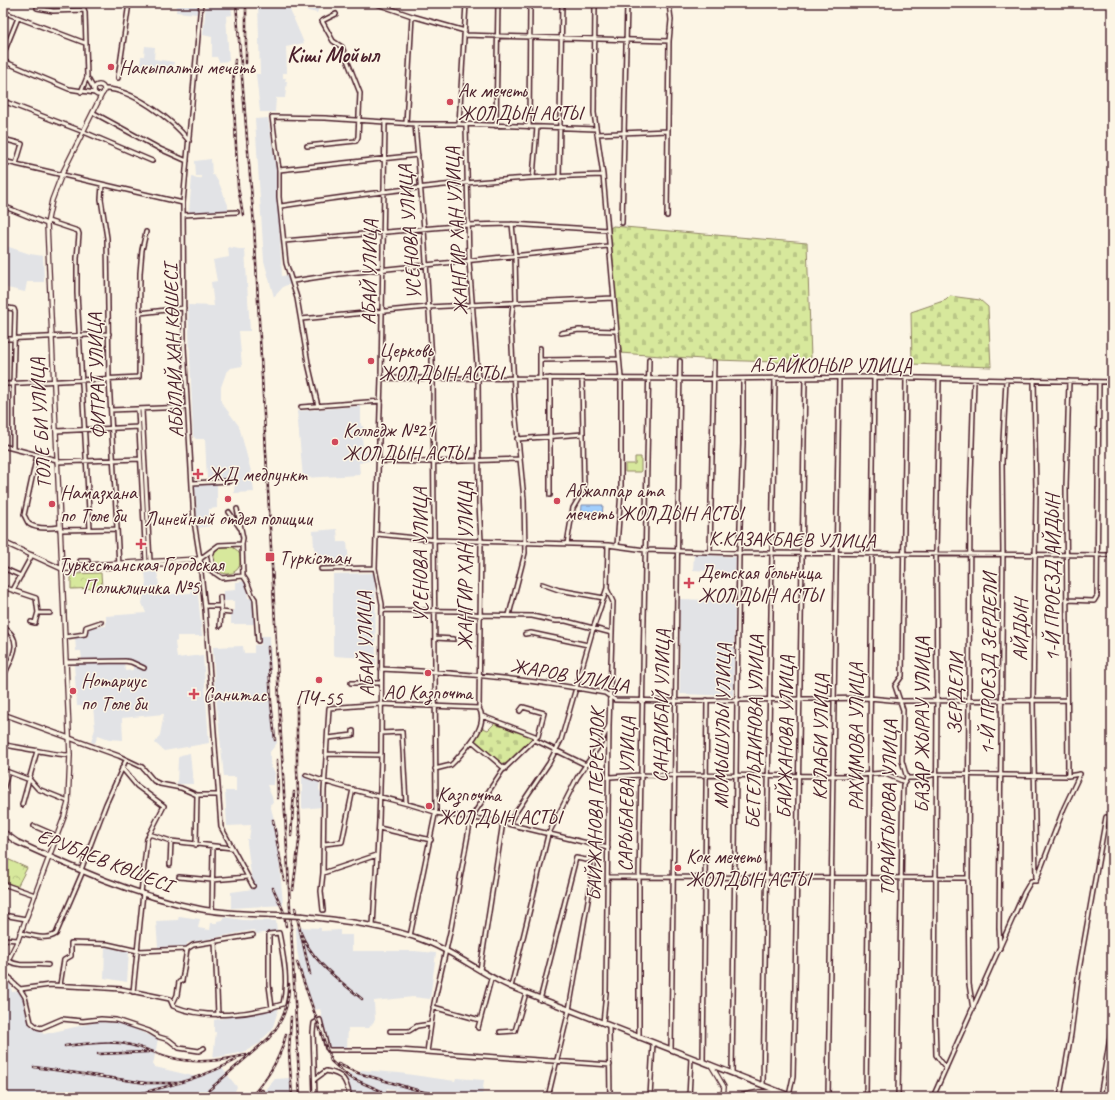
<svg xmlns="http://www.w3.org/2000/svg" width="1115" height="1100" viewBox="0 0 1115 1100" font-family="Caveat,sans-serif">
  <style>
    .built { fill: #e2e3e6 }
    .grass { fill: #d7e89c; stroke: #908464 }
    .cemetery { fill: url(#cemetery-stones); stroke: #908464 }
    .park { fill: url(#park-crowns); stroke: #908464 }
    .water { fill: #a1cefc; stroke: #7e88a8 }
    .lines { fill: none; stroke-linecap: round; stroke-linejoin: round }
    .minor-casing { stroke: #4a1f2b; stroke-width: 6 }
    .tertiary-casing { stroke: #4a1f2b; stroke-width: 6 }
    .secondary-casing { stroke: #4a1f2b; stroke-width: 7 }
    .minor { stroke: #fcf5e5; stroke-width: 3 }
    .tertiary { stroke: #fcf5e5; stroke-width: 3.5 }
    .secondary { stroke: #fcf5e5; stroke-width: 4 }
    .rail-casing { stroke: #4a1f2b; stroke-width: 2.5 }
    .rail { stroke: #fcf5e5; stroke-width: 1; stroke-dasharray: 3; stroke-linecap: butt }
    .secondary-bridge-casing { stroke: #4a1f2b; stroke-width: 7; stroke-linecap: butt }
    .secondary-bridge { stroke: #fcf5e5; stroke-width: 4 }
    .poi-dot { fill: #d1495b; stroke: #fcf5e5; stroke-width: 1.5 }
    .labels { text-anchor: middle; stroke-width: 3; stroke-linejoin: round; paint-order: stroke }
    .poi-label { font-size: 20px; fill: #4a1f2b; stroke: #fcf5e5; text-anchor: start }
    .street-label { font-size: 20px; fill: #4a1f2b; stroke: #fcf5e5 }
    .quarter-label { font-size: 22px; font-weight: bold; fill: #4a1f2b; stroke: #fcf5e5 }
  </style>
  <defs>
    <pattern id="cemetery-stones" width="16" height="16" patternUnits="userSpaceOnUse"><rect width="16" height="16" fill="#d7e89c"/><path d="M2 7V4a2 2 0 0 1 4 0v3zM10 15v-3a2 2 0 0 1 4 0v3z" fill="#bac787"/></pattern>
    <pattern id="park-crowns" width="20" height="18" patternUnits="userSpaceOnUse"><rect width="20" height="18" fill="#d7e89c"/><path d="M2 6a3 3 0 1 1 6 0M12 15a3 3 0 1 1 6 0" fill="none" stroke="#bac787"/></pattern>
  </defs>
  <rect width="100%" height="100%" fill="#fcf5e5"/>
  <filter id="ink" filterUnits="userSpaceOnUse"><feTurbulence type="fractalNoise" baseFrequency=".025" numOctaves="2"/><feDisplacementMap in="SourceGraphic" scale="8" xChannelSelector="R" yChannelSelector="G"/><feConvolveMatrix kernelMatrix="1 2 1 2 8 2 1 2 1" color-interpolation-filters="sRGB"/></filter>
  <g filter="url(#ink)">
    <path class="built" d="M177,3h21l-1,11 -21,-2z
      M206,3h25l1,12 -6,1 3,45 -10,1 -2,-5h-5v-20l-9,-2z
      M258,3h29l17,40 -18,4 1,26h-4v5h3l-1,3h2l-2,17h-9l-1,14h-15l-4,-38h4z
      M299,3h22l-4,10 -20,-5z
      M145,46l10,1 -1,12 20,3 -1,4 -24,2 -9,-3 1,-9h3z
      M268,118l8,49 6,109 6,-1 3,9 -7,2 -10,11 -10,-36 -9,-142z
      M211,159l1,16h2l5,8 9,22v6l-39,1 3,-35 5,2 5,-1v-2h-6l-1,-15z
      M3,245l27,9 13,2 1,26h-17l-2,10 -22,-5z
      M228,247l17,3 5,81h-11l3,35 -11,2 -5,5 -5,14v15l18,24 13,49 2,17 -20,1 1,-15 -28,2 -2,-41h-9l-3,-3 -5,-131 26,1 -3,-24 6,-1 -4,-21 16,-3z
      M361,406v20h2l1,7h-2l1,18 9,2v7l-13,3 1,12 -57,3 -6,-67z
      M217,483v25l-8,1 1,17 -12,2 -3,-44z
      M337,529l1,13h9l2,21 -34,1 -2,-33z
      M694,554l42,3 -1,16 -42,-3z
      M157,571l2,15 -2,3 2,6 32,-2v-9h6l5,52h-25v5l-2,1 2,16 26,-3 6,88 -45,8 -9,-8 5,-8 4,-21 -42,4 1,22 -14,-1 -11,-4 -3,8 -4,-1 4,-13 -2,-23h-16l-3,-42 50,-2 1,9 8,-1v-10h-14l-1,-1 -36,1 -1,-9h-5l-1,-14h13l-1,-9 19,-2v-10l40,-3 -4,-10 4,-21 -1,-9z
      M373,573l2,8 1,87 -11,1v-11l-32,-2v-82z
      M246,581l2,17h5l1,26h-23v-13h3v-10h-11v-10l13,-1v-8z
      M680,599l55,2 -2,95 -53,-2z
      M261,636h9l2,66 5,41 -7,9 1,16 2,1 2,4 -1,12h-7l5,12 1,6 -3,1 7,27 6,74 -52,3v-16l22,-3 -6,-46v-4h2l2,-14 -24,1 -2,-35h11v-14h-12l-8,-79 3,-1 -1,-6h-3l-2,-44 30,-1 1,7h10v-8h7z
      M190,753l3,31h-16l1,-26 3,-3z
      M302,775l18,7 -1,7 3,6v12l-20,2z
      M179,916l21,3 -2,9 12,2 1,-7h6v-2l6,-1v-3l20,3 33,1 1,10 -20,3 -3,-4 -67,13v3l-29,1 -2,-26 22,-1z
      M296,927l25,1v3l19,-1v5h12v16h62l22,2 -6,46 -17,-2 -39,4 1,19 -6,8h-21l-1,20h-17l-10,-39 -5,1 -14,-38 -4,-22z
      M105,947l24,5 -2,30 -23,-4z
      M10,983l2,9 6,-1 5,4 7,31 14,8 53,-12 23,1 38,16 -5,26 2,2 42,10 25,-9 15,19 -5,10h-229v-112z
      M279,1007l-7,23 -11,10 1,2 -18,10 -31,6 3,-26h-2v-12z
      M361,1070l38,3 56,8 1,-3 28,2 -2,17h-79l-4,-5 -12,-4 -1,9h-33l-7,-22 3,-3 8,3z
      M290,1078l1,19h-31l15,-18z"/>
    <path class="grass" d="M635,457h6v15h-16v-8h10z
      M213 560a14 14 0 1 1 28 0a14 14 0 1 1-28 0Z"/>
    <path class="cemetery" d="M613,226l194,17 4,115 -6,5 -89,-3 -96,-7 -10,-125z
      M950,296l30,4 8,7 3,60 -79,-3 -1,-52 35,-12z
      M495,723l37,13v2l-25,25 -4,1 -28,-24 6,-13 7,3z"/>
    <path class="park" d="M101,573l1,15 -31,1v-13l2,-2z
      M3,857l24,11 -10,19 -14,-6z"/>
    <path class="water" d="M582,505h21l-1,12 -21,2z"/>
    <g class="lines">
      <defs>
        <path id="minor" d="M82,3l3,9 2,65 7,12
          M374,3l38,13 53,15
          M595,3l-1,110 9,62 18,203v113l-4,55
          M37,8l16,3 31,-1
          M3,12l82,31
          M464,35l205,6
          M3,55l15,-37
          M3,61l66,28 26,4
          M118,78l11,-75
          M104,89c27,-1 69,31 85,52
          M81,92l6,-15
          M3,101l81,31 68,29
          M94,113l66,36 27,12
          M406,124l6,-108
          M459,124l7,-121
          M496,126l2,-123
          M529,127l1,-124
          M597,134l71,-3
          M3,139l19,5 -6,20
          M307,146l49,-5 2,-4 2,-44 -18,-46 -9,-6 -11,-20 14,-7
          M3,161l180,42
          M279,170l139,-15
          M533,177l4,-50
          M559,178l3,-175
          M102,185l-1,14 6,39 2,141 10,187
          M3,206l44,18
          M281,206c107,-16 214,-29 322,-31
          M183,215l54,-3
          M667,216l2,-175 2,-21 -2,-17
          M48,221l30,10 1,3 -2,24v35l13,236
          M622,223l5,-220
          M512,224l3,31 1,48
          M284,241l183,-16 45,-1 95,6
          M293,281l46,-7 269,-28
          M3,307l11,2 1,3 -2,72v64
          M140,313l44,-5
          M301,319l127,-12 185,-9
          M561,333l18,-3 37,1
          M3,339l106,-5
          M540,348v30
          M541,360l78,-1
          M381,378l333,1 160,-2 238,5
          M550,378v117
          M939,379l-3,175 1,146 -2,317 1,38 10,13
          M1034,380l2,112 -3,209 3,180
          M3,384l136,-7 1,-104 2,-23 4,-18
          M318,406l-10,-43 -11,-65 -11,-35 -7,-66v-27l-7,-53 53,1 90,6h44l137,5
          M301,407l80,-6
          M111,410l76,-3
          M138,410l8,152
          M142,410l8,152
          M56,431l83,-4
          M517,439l66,-5
          M3,446l54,14
          M37,455l-13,60c2,3 3,7 5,9 7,5 23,4 31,3
          M379,461l54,1 86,-3
          M57,462l83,-3
          M192,483l38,-2
          M237,509l6,29 -1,6
          M229,512l11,16
          M60,530l56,-1
          M377,534l58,6 173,5 37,5 94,3 373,2
          M567,544l6,-36 11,-19 -2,-111
          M213,550l-2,6 3,17
          M710,552l4,-190
          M80,561h8
          M200,563l22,15 21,-2 -1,-32 -23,1 -19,14 -6,-38 -10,-174 -1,-144 18,-200
          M200,563l5,46 16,218 32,59
          M3,568l18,8
          M321,569l54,-1
          M243,576c7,7 6,16 12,23l3,42
          M542,584l17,6 45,8
          M3,587l33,11 2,15h12
          M13,590l19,-35
          M220,597l1,15 9,1
          M1067,600l27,1 3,-5 2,-214
          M205,606h16
          M382,610l75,1 23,4 52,1 23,5h11l46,12
          M509,615l16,-62 -1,-54 -9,-90 -4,-83 2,-23
          M31,622l4,1 3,-11
          M220,626l1,-14
          M3,627c22,13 9,31 0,50
          M525,634l6,-1 57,12
          M65,637l20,-3 1,-7 15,-5
          M435,638l19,1
          M67,662l58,-1 6,1 13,6
          M381,669c76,3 150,10 224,24l10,7 61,1 193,-3 32,3 166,-1
          M351,683h30
          M3,714l116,42 23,11 12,14 6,3 21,4 16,7h22
          M482,716l53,20v4l51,25
          M381,733l21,-1 4,71
          M328,738l25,-3v-4
          M472,741l33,28
          M3,744c9,3 15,3 24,5 15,2 28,6 43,6
          M327,754l54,1
          M122,768l15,18 27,20 -17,33 -6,54
          M435,769l16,-4 3,-3c11,-13 36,-36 25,-54l2,-167 -2,-38 -1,-125 -9,-117 -3,-136
          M3,770l27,10 8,9 30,12
          M306,775c42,16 86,23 129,37
          M1068,776l-2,-289 3,-106
          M610,777l30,-2 209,1 34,-3 22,9
          M907,778h12l17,-4 132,2 12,-2
          M3,790l5,-18
          M22,805l15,-54
          M435,813l68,9
          M508,824l100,24
          M34,826l23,10
          M379,828l52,12
          M149,834l22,7 61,7
          M324,844l18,-2 11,-53
          M196,845l1,-50
          M170,865l1,-24
          M81,870l25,-66 20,-44
          M323,873l54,-18
          M179,877l33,3 35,-3
          M609,877l359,1
          M3,884l32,11
          M323,910l-2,-19 2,-18 1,-82 5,-83 52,-4 98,4
          M212,911l1,-64
          M3,915l23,4
          M373,926l6,-105 2,-66 1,-151 -7,-36 6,-190 4,-255
          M20,933c11,2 26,8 36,1l27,-63
          M410,936l26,-126 -3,-433 -9,-148 -9,-105
          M3,939l15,1
          M215,941l3,74
          M1000,948l-1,-20 4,-373 -1,-93 4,-82
          M8,961c15,7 23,2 40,4
          M480,970l23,-148 5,2 41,-61 12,-23 32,-111 14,-41 1,-43
          M3,973l8,6 1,3 8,7 30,-4 40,2 31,2 49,10 3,7c34,14 77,9 110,-2 6,-23 0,-49 -4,-71l-10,1v51l3,23
          M60,985l4,-25 7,-4v-13l36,1 31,7 49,-2 6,-4 60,-10
          M511,987l37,-152 29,-57 24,-35 8,-18
          M20,989l5,8 6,25 6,5 4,1 21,-9 21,2 18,-2 15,1 33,11 10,6 10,3 10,8 20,3 5,-3
          M133,992l10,-99
          M540,1000l36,-142 10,2 7,-3 2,3 -26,150 -21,87
          M173,1003l4,-8 2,-13 3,-1 5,-32
          M433,1007l47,13
          M973,1009l-4,-25 -1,-106 2,-369 4,-129
          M603,1023l3,-30 3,-268 4,-123 -6,-13
          M609,1026l1,71
          M478,1028l13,-49
          M390,1031h19l8,-5 14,-2
          M500,1032l15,-1 11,-38
          M639,1038v-161l10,-518
          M671,1050l9,-689
          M427,1052l7,-49 17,-75 20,-110 31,-47 36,-35 6,-23 -21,-6 -3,4
          M703,1062l4,-362
          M732,1073l7,-520 4,-109v-65
          M315,1079l11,-8c18,3 20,9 24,26
          M763,1085l12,-706
          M789,1096l4,-19 2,-90 10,-608
          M257,1097l5,-5
          M315,1097l-2,-65 1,-9 6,-3 7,28 2,2h69l212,15
          M650,1097l3,-54
          M689,1097l2,-39
          M828,1097l11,-719
          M866,1097l8,-720
          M898,1097l4,-270 1,-42 4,-7 -5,-17 1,-51 -8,-24 7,-10 4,-298
          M933,1097l91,-204 7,-12h5l28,-73 16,-34
          M1060,1097l11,-63 8,-64 27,-153
          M1100,1097l12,-71"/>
        <path id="tertiary" d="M94 90a5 5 0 1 1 10 0a5 5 0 1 1-10 0Z
          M3,542l59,27h6l132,-6v-4l-132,7 -6,3
          M3,970l15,-30 46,-123 4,-14 2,-48 -23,-531 5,-24 10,-26 40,-80
          M711,1065l13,22 -1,10
          M734,1097l25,-5h21"/>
        <path id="secondary" d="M3,832l14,10c59,27 119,54 183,67 26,5 53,5 79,6
          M303,916c42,5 86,10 125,26 29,12 54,32 83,45l282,110"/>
      </defs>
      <use href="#minor" class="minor-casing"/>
      <use href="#tertiary" class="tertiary-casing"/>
      <use href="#secondary" class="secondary-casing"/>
      <use href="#minor" class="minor"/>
      <use href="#tertiary" class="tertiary"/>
      <use href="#secondary" class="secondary"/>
      <defs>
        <path id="rail" d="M236,3l18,222 46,872
          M246,3v60
          M235,60l-2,24 5,103 5,28
          M268,647l3,55 4,38
          M277,760l1,38
          M273,820l11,60
          M291,836l3,-44
          M273,888l10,22 3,16
          M293,890l7,-57 -3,-63v-66
          M295,908l15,66
          M300,931c12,31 38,48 62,68
          M297,962l34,99 18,16 32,14
          M291,1017l-2,35 3,45
          M65,1046c18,-2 37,-5 55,-3 19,2 35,11 53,15 24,6 49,3 73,-3
          M98,1054l50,-2
          M338,1064l20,9 83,24
          M34,1067l112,16h33
          M126,1097c38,-10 75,-18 110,-37
          M201,1097l68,-59c14,-17 20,-32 20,-54
          M251,1097c17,-19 30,-39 35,-63"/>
      </defs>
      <use href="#rail" class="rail-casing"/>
      <use href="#rail" class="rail"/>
      <defs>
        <path id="secondary-bridge" d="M279,915l24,1"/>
      </defs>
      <use href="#secondary-bridge" class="secondary-bridge-casing"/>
      <use href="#secondary-bridge" class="secondary-bridge"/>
    </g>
  </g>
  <g class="poi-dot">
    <circle cx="111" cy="67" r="4"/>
    <circle cx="450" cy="102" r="4"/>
    <circle cx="371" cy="361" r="4"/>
    <circle cx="335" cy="442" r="4"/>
    <path d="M196 468h4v4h4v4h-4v4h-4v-4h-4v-4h4z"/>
    <circle cx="228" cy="499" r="4"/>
    <circle cx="557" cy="501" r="4"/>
    <circle cx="52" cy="504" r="4"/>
    <path d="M139 538h4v4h4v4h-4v4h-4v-4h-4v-4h4z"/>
    <rect x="265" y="552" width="10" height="10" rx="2"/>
    <path d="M687 577h4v4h4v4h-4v4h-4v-4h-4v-4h4z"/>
    <circle cx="428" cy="673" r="4"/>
    <circle cx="319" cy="680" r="4"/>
    <circle cx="73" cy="691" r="4"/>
    <path d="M192 688h4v4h4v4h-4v4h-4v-4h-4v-4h4z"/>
    <circle cx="429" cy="806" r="4"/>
    <circle cx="678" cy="868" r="4"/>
  </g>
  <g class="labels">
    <g class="poi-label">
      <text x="119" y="74">Накыпалты мечеть</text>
      <text x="458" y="97">Ак мечеть<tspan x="458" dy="23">ЖОЛДЫН АСТЫ</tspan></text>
      <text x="379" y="357">Церковь<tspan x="379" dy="23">ЖОЛДЫН АСТЫ</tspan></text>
      <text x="343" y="437">Колледж №21<tspan x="343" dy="23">ЖОЛДЫН АСТЫ</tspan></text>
      <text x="207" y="481">ЖД медпункт</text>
      <text x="565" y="497">Абжаппар ата<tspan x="565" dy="23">мечеть ЖОЛДЫН АСТЫ</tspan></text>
      <text x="60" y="499">Намазхана<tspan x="60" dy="23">по Толе би</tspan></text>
      <text x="228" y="525" text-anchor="middle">Линейный отдел полиции</text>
      <text x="279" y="564">Түркістан</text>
      <text x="141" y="571" text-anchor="middle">Туркестанская Городская<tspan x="141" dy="23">Поликлиника №5</tspan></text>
      <text x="698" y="579">Детская больница<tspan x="698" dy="23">ЖОЛДЫН АСТЫ</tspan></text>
      <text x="81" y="687">Нотариус<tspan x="81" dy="23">по Толе би</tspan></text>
      <text x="428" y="699" text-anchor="middle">АО Казпочта</text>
      <text x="203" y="701">Санитас</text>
      <text x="319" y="705" text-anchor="middle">ПЧ-55</text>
      <text x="437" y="801">Казпочта<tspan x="437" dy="23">ЖОЛДЫН АСТЫ</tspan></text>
      <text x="686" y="863">Кок мечеть<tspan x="686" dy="23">ЖОЛДЫН АСТЫ</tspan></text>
    </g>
    <g class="street-label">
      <text transform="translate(456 231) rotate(-93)" y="7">ЖАНГИР ХАН УЛИЦА</text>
      <text transform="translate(409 232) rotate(-94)" y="7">УСЕНОВА УЛИЦА</text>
      <text transform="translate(369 272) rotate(-89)" y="7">АБАЙ УЛИЦА</text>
      <text transform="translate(173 351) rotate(-92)" y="7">АБЫЛАЙ ХАН КӨШЕСІ</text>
      <text x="831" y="372">А.БАЙКОНЫР УЛИЦА</text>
      <text transform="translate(96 376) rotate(-92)" y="7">ФИТРАТ УЛИЦА</text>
      <text transform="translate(40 423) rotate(-93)" y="7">ТОЛЕ БИ УЛИЦА</text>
      <text transform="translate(792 539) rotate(1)" y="7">К.КАЗАКБАЕВ УЛИЦА</text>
      <text transform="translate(420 555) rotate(-90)" y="7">УСЕНОВА УЛИЦА</text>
      <text transform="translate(465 566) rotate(-90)" y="7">ЖАНГИР ХАН УЛИЦА</text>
      <text transform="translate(1052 578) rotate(-90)" y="7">1-Й ПРОЕЗД АЙДЫН</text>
      <text transform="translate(1020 630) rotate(-89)" y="7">АЙДЫН</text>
      <text transform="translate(365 644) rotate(-92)" y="7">АБАЙ УЛИЦА</text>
      <text transform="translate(988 664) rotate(-89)" y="7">1-Й ПРОЕЗД ЗЕРДЕЛИ</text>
      <text transform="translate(570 675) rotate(10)" y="7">ЖАРОВ УЛИЦА</text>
      <text transform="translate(955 694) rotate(-89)" y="7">ЗЕРДЕЛИ</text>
      <text transform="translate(661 706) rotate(-89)" y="7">САНДИБАЙ УЛИЦА</text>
      <text transform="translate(922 725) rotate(-90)" y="7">БАЗАР ЖЫРАУ УЛИЦА</text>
      <text transform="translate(722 726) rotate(-89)" y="7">МОМЫШУЛЫ УЛИЦА</text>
      <text transform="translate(754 732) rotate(-89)" y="7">БЕГЕЛЬДИНОВА УЛИЦА</text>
      <text transform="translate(785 737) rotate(-89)" y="7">БАЙЖАНОВА УЛИЦА</text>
      <text transform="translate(820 737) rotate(-89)" y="7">КАЛАБИ УЛИЦА</text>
      <text transform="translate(856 737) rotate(-90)" y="7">РАХИМОВА УЛИЦА</text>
      <text transform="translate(626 794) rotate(-89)" y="7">САРЫБАЕВА УЛИЦА</text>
      <text transform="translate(595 805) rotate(-89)" y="7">БАЙЖАНОВА ПЕРЕУЛОК</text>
      <text transform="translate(888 808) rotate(-89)" y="7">ТОРАЙГЫРОВА УЛИЦА</text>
      <text transform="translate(105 860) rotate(21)" y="7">ЕРУБАЕВ КӨШЕСІ</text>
    </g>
    <g class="quarter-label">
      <text x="333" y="62">Кіші Мойыл</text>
    </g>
  </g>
  <rect width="1115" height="1100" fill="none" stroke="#fcf5e5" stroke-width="16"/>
  <rect x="8" y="8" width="1099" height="1084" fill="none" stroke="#4a1f2b" stroke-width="1.5" filter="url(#ink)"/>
</svg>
